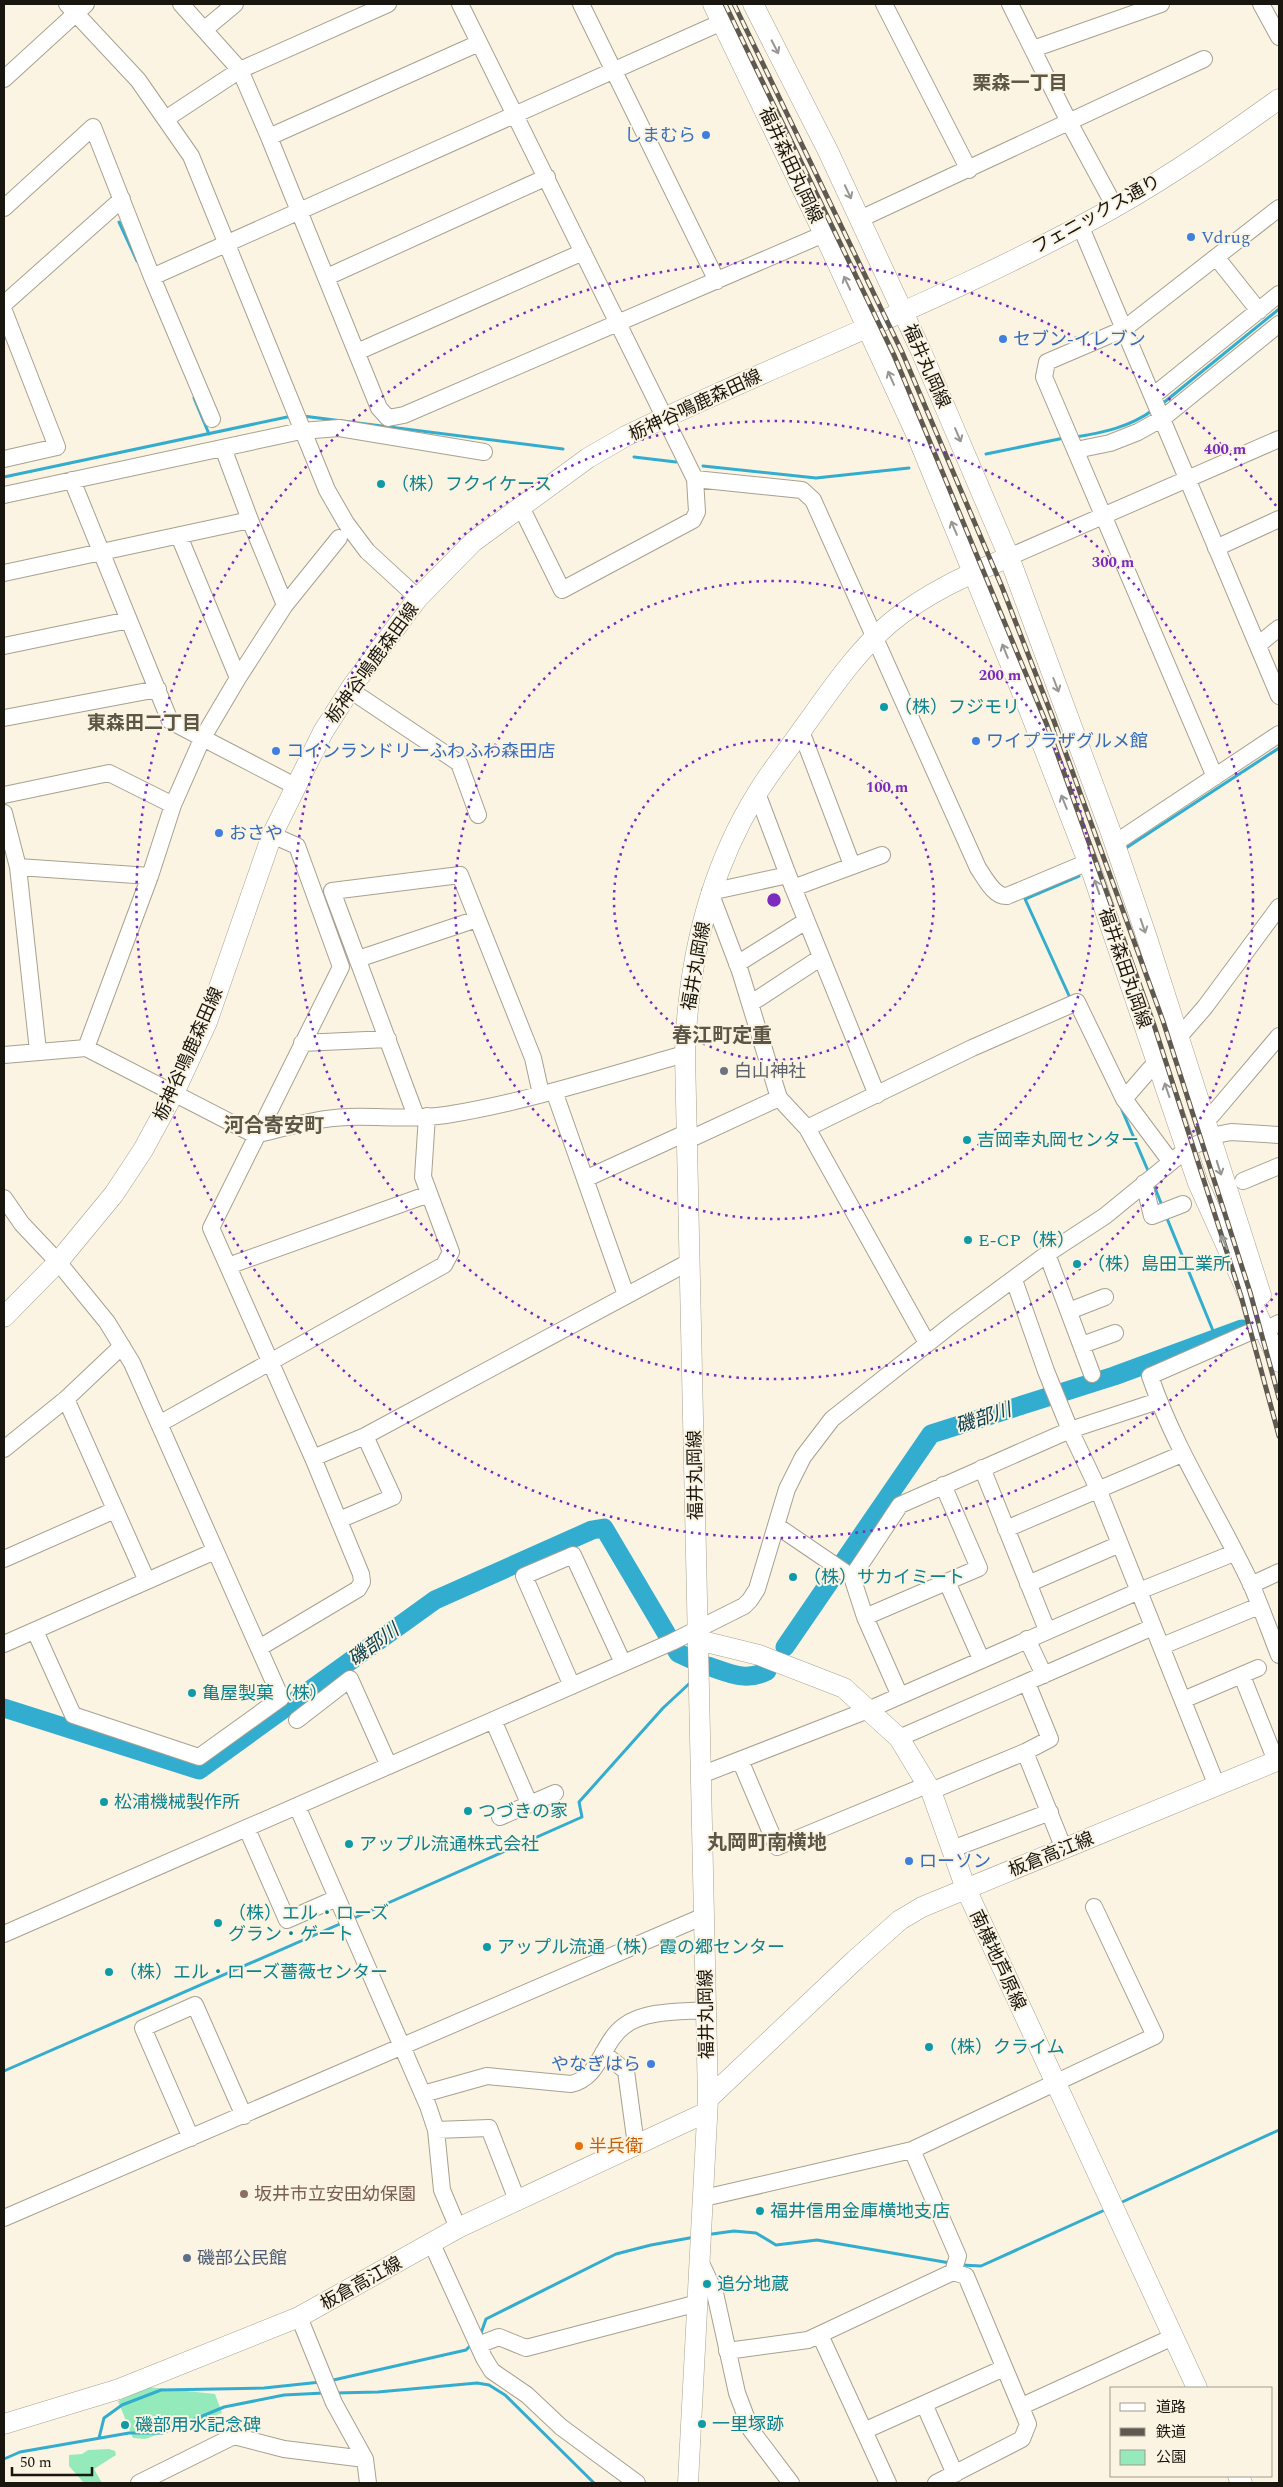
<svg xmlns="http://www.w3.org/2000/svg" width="1283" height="2487" viewBox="0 0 1283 2487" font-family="Spectral,'Noto Sans JP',serif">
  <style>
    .green { fill: #95eabc }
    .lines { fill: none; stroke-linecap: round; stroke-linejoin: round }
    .stream { stroke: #33adcf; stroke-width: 3 }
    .river { stroke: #33adcf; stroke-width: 19 }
    .minor-casing { stroke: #a7a190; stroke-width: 18 }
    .major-casing { stroke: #a7a190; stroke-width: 21 }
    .minor { stroke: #fff; stroke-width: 16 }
    .major { stroke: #fff; stroke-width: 20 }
    .rail-casing { stroke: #5f5a51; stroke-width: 5 }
    .rail { stroke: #fbf4e2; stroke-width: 3; stroke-dasharray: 9; stroke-linecap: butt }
    .oneway { stroke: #989693 }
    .ring { fill: none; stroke: #7b2cbf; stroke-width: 2.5; stroke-dasharray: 2.5 5 }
    .shop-dot { fill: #3f7fe0; stroke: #fbf4e2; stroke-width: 2 }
    .culture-dot { fill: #0f9aa8; stroke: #fbf4e2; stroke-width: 2 }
    .worship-dot { fill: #6b7280; stroke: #fbf4e2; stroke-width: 2 }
    .food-dot { fill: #e8710a; stroke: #fbf4e2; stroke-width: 2 }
    .education-dot { fill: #8d6e63; stroke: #fbf4e2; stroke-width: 2 }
    .service-dot { fill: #5c6f8a; stroke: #fbf4e2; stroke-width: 2 }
    .labels { text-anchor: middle; stroke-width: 4; stroke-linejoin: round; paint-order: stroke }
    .shop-label { font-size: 18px; fill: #366cbe; stroke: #fbf4e2; text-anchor: start }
    .street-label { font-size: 18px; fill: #191610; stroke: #fbf4e2 }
    .culture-label { font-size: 18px; fill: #0d838f; stroke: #fbf4e2; text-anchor: start }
    .worship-label { font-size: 18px; fill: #5b616d; stroke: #fbf4e2; text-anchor: start }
    .food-label { font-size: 18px; fill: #c56008; stroke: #fbf4e2; text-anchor: start }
    .education-label { font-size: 18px; fill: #785e54; stroke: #fbf4e2; text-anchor: start }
    .service-label { font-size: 18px; fill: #4e5e75; stroke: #fbf4e2; text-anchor: start }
    .neighbourhood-label { font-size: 19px; font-weight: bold; fill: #5c5647; stroke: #fbf4e2 }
    .water-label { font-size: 19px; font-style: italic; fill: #0d4150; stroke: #fbf4e2 }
    .quarter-label { font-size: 20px; font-weight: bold; fill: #5c5647; stroke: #fbf4e2 }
    .centre { fill: #7b2cbf; stroke: #fbf4e2; stroke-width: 2.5 }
    .ring-label { font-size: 15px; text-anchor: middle; font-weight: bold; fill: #7b2cbf; stroke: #fbf4e2; stroke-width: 4; stroke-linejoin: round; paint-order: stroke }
  </style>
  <rect width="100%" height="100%" fill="#fbf4e2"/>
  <path class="green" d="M148,2387l67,7 7,19 -77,26 -12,-1 -15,-37z
    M109,2449l6,2 1,4 -22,14 8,14h-18l-15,-17v-11l13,-1 6,-4z"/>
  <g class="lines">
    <path class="stream" d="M119,222l18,39
      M194,398l15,36
      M1162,404l117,-95
      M303,416l260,33
      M1075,437c27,-4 55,-10 78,-27
      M986,454l78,-16
      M634,457l42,5
      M703,466l113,12 93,-10
      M4,477l288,-61
      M1126,848l153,-100
      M1071,1000l-46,-101 54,-23
      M1122,1110l27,63
      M1153,1183l10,25
      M1166,1216l50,122
      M352,1919l230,-102 -3,-15 84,-94 28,-26
      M4,2071l338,-148
      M1120,2203l159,-73
      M712,2234l22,-3 22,2 20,12 41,-5 133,23
      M961,2265l20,1 126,-57
      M480,2336l6,-17 130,-65 35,-9 44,-8
      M329,2381l137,-31 6,-6
      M335,2393l43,-1 99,-9 12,2 16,10 89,88
      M99,2438l5,-20 18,-13 39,-15 103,-2 57,-6
      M4,2459l16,-7 109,-19h33l62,-26 60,-12 40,-2"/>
    <path class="river" d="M785,1647l146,-213 183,-58 128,-47
      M708,1666c21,7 38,16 59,5
      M4,1708l195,62 236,-170 157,-70 12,-2 74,125 13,6"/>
    <defs>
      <path id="minor" d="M67,4l71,76 53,76 136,334 19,33 21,28 51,47
        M181,4l59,66 29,67 110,271 9,10 16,-3 420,-181
        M460,4l235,475 2,33 -4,8 -131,70 -41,-83
        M581,4l136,277
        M884,4l85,166
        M1010,4l59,118 46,85
        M1261,4l18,33
        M205,29l30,-25
        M1033,49l128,-45
        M4,79l82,-75
        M167,118l73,-48 148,-66
        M269,137l210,-94
        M4,208l89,-81 59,150 60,142
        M860,219l344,-160
        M1080,225c66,157 133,314 199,471
        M1216,257l43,54
        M152,277l570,-255
        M327,277l220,-100
        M4,304l118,-105
        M4,311l53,136 -53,12
        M357,352l226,-100
        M1154,395l125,-101
        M223,448l27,72
        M1076,450l34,-7 28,-11 25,-14 116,-94
        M695,479l107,11 11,10 165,368c7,10 16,29 29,28l81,-34
        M72,480l98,241 125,65
        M4,495l297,-64 38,-3 145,24
        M179,536l59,142
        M1216,548l63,-29
        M1009,557l270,-118
        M4,573l246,-53 35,85 -47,73 -36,61 -29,66 -23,71 -64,172
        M285,605l54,-67
        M1258,645l21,-17
        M4,646l125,-26
        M350,690l109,73 19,52
        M4,718l154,-29
        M801,731l51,134
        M1215,777l-171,-400 3,-15 77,-33 155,-121
        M757,793l31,82
        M4,795l105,-22 64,32
        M4,813l14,54 20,184
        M1115,843l164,-109
        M18,867l132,9
        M793,888l89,-33
        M358,959l119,-40
        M737,964l69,-43
        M750,1004l70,-46
        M1178,1038l27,-31 74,-100
        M302,1043l86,-4
        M4,1055l82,-7 169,87c30,-7 61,-17 93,-18 32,-1 66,3 98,-2 81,-13 160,-39 239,-61
        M554,1091l72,204
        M779,1098l-39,-127 -30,-79 78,-17 89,220
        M1124,1099l33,-38
        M416,1116l-84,-225 128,-16 73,183 8,36
        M1204,1118l8,-3 67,-79
        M807,1128l165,-80 105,-46 47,97 47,63
        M688,1140l91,-42 28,30 120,215
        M585,1179l103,-47
        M1243,1181l36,-15
        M1144,1183l8,33 31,-12
        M4,1198l18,26 36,38 49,60 25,41 149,335 -82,59 -126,-42 -38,-84
        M1047,1254l45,120
        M228,1266l201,-72
        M1014,1280l32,91 24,59 28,59 119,297
        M1069,1311l36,-14
        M1273,1326l6,-3
        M1264,1329l-16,4 -98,43c25,74 68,138 101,208 10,23 19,48 28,71
        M1082,1345l33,-12
        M66,1399l81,182
        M159,1424l285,-159 7,-13 -28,-75 4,-61
        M4,1449l62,-50 56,-53
        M313,1458l52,-22 324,-174
        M982,1468l65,162
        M339,1520l54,-23 -28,-61
        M777,1526l75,51 13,40 35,79
        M1006,1529l176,-75
        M4,1559l111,-49
        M852,1577l48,-72 170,-75 88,-29
        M947,1582l34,77
        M1028,1584l92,-40
        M1251,1585l28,-13
        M865,1617l114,-49 -36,-83
        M1027,1639l17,36
        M4,1644l211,-93
        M1162,1646l97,-40
        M259,1648l99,-59 4,-7 -1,-8 -48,-116 -102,-230 130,-261 -44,-121 -25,-11
        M1242,1676l34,85
        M572,1686l-48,-110 49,-21 50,108
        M1183,1700l75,-32
        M297,1720l53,-41 39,87
        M493,1720l36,83
        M899,1738l254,-111
        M1025,1752l39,97
        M740,1760l37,87 150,-62
        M701,1775l167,-65 271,-119 95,-38
        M931,1791l94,-39 25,-13 -23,-56
        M297,1806l131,300 8,24 6,60 16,38
        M500,1817l55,-24
        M247,1829l40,91 50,-22
        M952,1849l98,-37
        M4,1934l668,-292 72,-36 6,-6 7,-11 30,-100 16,-32 29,-38 123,-97 92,-68 58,-38 82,-67 29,-14 15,-3 48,3
        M603,2053l23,18 10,74
        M423,2094l64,-18 84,8c30,-7 30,-41 53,-58 21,-16 57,-14 82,-16
        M436,2130l53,-2 28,72
        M191,2138l-48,-110 52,-23 49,111
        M912,2150l46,106 -5,16 13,4 62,148 -6,15 -86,44
        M704,2198l208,-48 243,-114 -61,-129
        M4,2218l700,-302
        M432,2244l52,114 8,13 35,24 34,32 76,56
        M700,2261l15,32 22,100 14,37 40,53
        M299,2317l35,86 31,56 3,24
        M820,2335l68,148
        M478,2345l21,-8 27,11 172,-45
        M727,2351l81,-11 145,-68
        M924,2404l31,70
        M1022,2406l151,-69
        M866,2430l138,-62
        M139,2483l95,-47 50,13 81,10"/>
      <path id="major" d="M713,4l111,230 94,204 110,269 65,168 105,308 81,179
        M753,4l75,147 93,200 88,206 101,273 37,108 114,357
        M4,1317l54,-55 56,-68 29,-44 31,-57 33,-71 65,-187 51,-103 30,-47 65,-87 55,-56 115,-84 38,-22c162,-78 333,-141 489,-229 57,-32 111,-70 164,-108
        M698,1640l61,15 85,33 55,50 32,53 35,98 231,499
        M708,2099l147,-139 45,-40 22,-13 357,-147
        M4,2424l115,-35 180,-72 159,-89 249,-116
        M1238,2476l4,7
        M688,2483l20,-384 -23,-1045c3,-93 23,-182 73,-262 14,-23 31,-43 46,-65 26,-36 52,-75 86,-104 36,-30 77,-48 119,-66"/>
    </defs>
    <use href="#minor" class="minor-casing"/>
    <use href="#major" class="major-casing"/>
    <use href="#minor" class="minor"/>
    <use href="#major" class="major"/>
    <defs>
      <path id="rail" d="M725,4l169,351 153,370 107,300 87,271 38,140
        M734,4l168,348 100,235 52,134 109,300 87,271 29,106"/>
    </defs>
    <use href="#rail" class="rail-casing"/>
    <use href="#rail" class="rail"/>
  </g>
  <defs><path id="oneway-shaft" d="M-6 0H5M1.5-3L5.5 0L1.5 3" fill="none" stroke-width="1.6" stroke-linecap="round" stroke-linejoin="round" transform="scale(1.25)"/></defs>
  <g class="oneway">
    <use href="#oneway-shaft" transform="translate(775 47) rotate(63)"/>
    <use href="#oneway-shaft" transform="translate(848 192) rotate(65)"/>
    <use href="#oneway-shaft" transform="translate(847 283) rotate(-115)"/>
    <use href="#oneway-shaft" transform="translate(891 378) rotate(-114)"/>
    <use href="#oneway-shaft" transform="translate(958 435) rotate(67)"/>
    <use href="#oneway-shaft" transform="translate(954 528) rotate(-113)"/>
    <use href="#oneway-shaft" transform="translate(1005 651) rotate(-112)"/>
    <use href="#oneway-shaft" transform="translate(1056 685) rotate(69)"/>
    <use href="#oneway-shaft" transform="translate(1064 802) rotate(-112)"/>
    <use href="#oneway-shaft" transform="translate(1097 887) rotate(-109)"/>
    <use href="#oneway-shaft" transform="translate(1143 926) rotate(71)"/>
    <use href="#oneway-shaft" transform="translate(1167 1090) rotate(-109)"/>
    <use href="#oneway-shaft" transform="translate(1219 1168) rotate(72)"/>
    <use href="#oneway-shaft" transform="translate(1224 1242) rotate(-114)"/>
  </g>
  <g class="ring">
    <circle cx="774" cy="900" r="160"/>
    <circle cx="774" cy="900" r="319"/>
    <circle cx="774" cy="900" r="479"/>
    <path d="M1277 1293A638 638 0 1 1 1277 507"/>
  </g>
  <g class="shop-dot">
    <circle cx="706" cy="135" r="5"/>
    <circle cx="1191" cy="237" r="5"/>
    <circle cx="1003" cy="339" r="5"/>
    <circle cx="976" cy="741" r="5"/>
    <circle cx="276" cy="751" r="5"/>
    <circle cx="219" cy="833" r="5"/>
    <circle cx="909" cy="1861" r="5"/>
    <circle cx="651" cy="2064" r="5"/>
  </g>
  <g class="culture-dot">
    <circle cx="381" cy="484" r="5"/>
    <circle cx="884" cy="707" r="5"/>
    <circle cx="967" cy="1140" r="5"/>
    <circle cx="968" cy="1240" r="5"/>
    <circle cx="1077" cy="1264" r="5"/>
    <circle cx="793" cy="1577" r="5"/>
    <circle cx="192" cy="1693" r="5"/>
    <circle cx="104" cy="1802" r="5"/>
    <circle cx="468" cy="1811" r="5"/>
    <circle cx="349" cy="1844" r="5"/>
    <circle cx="218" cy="1923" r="5"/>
    <circle cx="487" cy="1947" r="5"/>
    <circle cx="109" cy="1972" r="5"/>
    <circle cx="929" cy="2047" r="5"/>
    <circle cx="760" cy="2211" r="5"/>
    <circle cx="707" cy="2284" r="5"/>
    <circle cx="702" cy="2424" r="5"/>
    <circle cx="125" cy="2425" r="5"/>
  </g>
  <circle class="worship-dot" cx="724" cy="1071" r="5"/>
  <circle class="food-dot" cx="579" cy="2146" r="5"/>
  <circle class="education-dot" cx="244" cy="2194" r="5"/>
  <circle class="service-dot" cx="187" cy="2258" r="5"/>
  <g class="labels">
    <g class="shop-label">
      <text x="696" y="141" text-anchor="end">しまむら</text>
      <text x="1201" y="243">Vdrug</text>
      <text x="1013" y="345">セブン-イレブン</text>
      <text x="986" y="747">ワイプラザグルメ館</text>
      <text x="286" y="757">コインランドリーふわふわ森田店</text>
      <text x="229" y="839">おさや</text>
      <text x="919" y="1867">ローソン</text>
      <text x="641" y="2070" text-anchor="end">やなぎはら</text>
    </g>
    <g class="street-label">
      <text transform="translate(791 165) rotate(65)" y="6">福井森田丸岡線</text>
      <text transform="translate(1096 214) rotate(-29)" y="6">フェニックス通り</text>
      <text transform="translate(927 366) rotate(66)" y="6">福井丸岡線</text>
      <text transform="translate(695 405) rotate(-25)" y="6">栃神谷鳴鹿森田線</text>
      <text transform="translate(372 663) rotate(-54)" y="6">栃神谷鳴鹿森田線</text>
      <text transform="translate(696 966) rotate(-80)" y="6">福井丸岡線</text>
      <text transform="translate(1125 968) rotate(71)" y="6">福井森田丸岡線</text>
      <text transform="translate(188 1054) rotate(-66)" y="6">栃神谷鳴鹿森田線</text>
      <text transform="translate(695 1475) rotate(-91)" y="6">福井丸岡線</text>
      <text transform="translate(1051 1854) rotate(-22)" y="6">板倉高江線</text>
      <text transform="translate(998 1960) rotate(65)" y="6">南横地芦原線</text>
      <text transform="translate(706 2014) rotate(-91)" y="6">福井丸岡線</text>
      <text transform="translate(361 2283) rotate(-29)" y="6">板倉高江線</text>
    </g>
    <g class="culture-label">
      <text x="391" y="490">（株）フクイケース</text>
      <text x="894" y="713">（株）フジモリ</text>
      <text x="977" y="1146">吉岡幸丸岡センター</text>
      <text x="978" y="1246">E-CP（株）</text>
      <text x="1087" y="1270">（株）島田工業所</text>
      <text x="803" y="1583">（株）サカイミート</text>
      <text x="202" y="1699">亀屋製菓（株）</text>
      <text x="114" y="1808">松浦機械製作所</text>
      <text x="478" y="1817">つづきの家</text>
      <text x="359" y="1850">アップル流通株式会社</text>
      <text x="228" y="1919">（株）エル・ローズ<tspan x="228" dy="21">グラン・ゲート</tspan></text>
      <text x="497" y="1953">アップル流通（株）霞の郷センター</text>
      <text x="119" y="1978">（株）エル・ローズ薔薇センター</text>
      <text x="939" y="2053">（株）クライム</text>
      <text x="770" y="2217">福井信用金庫横地支店</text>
      <text x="717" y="2290">追分地蔵</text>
      <text x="712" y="2430">一里塚跡</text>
      <text x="135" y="2431">磯部用水記念碑</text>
    </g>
    <g class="worship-label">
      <text x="734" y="1077">白山神社</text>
    </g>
    <g class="food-label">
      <text x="589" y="2152">半兵衛</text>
    </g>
    <g class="education-label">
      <text x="254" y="2200">坂井市立安田幼保園</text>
    </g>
    <g class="service-label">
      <text x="197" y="2264">磯部公民館</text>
    </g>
    <g class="neighbourhood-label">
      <text x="1020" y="89">栗森一丁目</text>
      <text x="144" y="729">東森田二丁目</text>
    </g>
    <g class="water-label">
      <text transform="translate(983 1417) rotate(-18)" y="7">磯部川</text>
      <text transform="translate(373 1644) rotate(-36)" y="7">磯部川</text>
    </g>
    <g class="quarter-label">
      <text x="722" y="1042">春江町定重</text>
      <text x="274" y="1132">河合寄安町</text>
      <text x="767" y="1849">丸岡町南横地</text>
    </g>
  </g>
  <circle cx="774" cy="900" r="8" class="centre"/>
  <g class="ring-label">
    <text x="1225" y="454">400 m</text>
    <text x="1113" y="567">300 m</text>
    <text x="1000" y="680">200 m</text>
    <text x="887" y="792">100 m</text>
  </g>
  <rect width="1283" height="2487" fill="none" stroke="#191610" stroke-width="10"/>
  <rect x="1110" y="2387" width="162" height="90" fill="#fbf4e2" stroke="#a19b8e"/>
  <rect x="1120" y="2403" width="25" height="8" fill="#ffffff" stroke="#a19b8e"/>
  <text x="1156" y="2412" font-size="15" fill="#191610">道路</text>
  <rect x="1120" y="2428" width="25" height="8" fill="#5f5a51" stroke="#a19b8e"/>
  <text x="1156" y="2437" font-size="15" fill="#191610">鉄道</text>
  <rect x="1120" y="2450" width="25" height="15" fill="#95eabc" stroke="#a19b8e"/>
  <text x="1156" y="2462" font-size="15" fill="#191610">公園</text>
  <path d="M12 2467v8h80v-8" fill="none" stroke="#191610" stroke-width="2.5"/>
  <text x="20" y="2467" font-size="15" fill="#191610" stroke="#fbf4e2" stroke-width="4" paint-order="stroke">50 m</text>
</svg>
